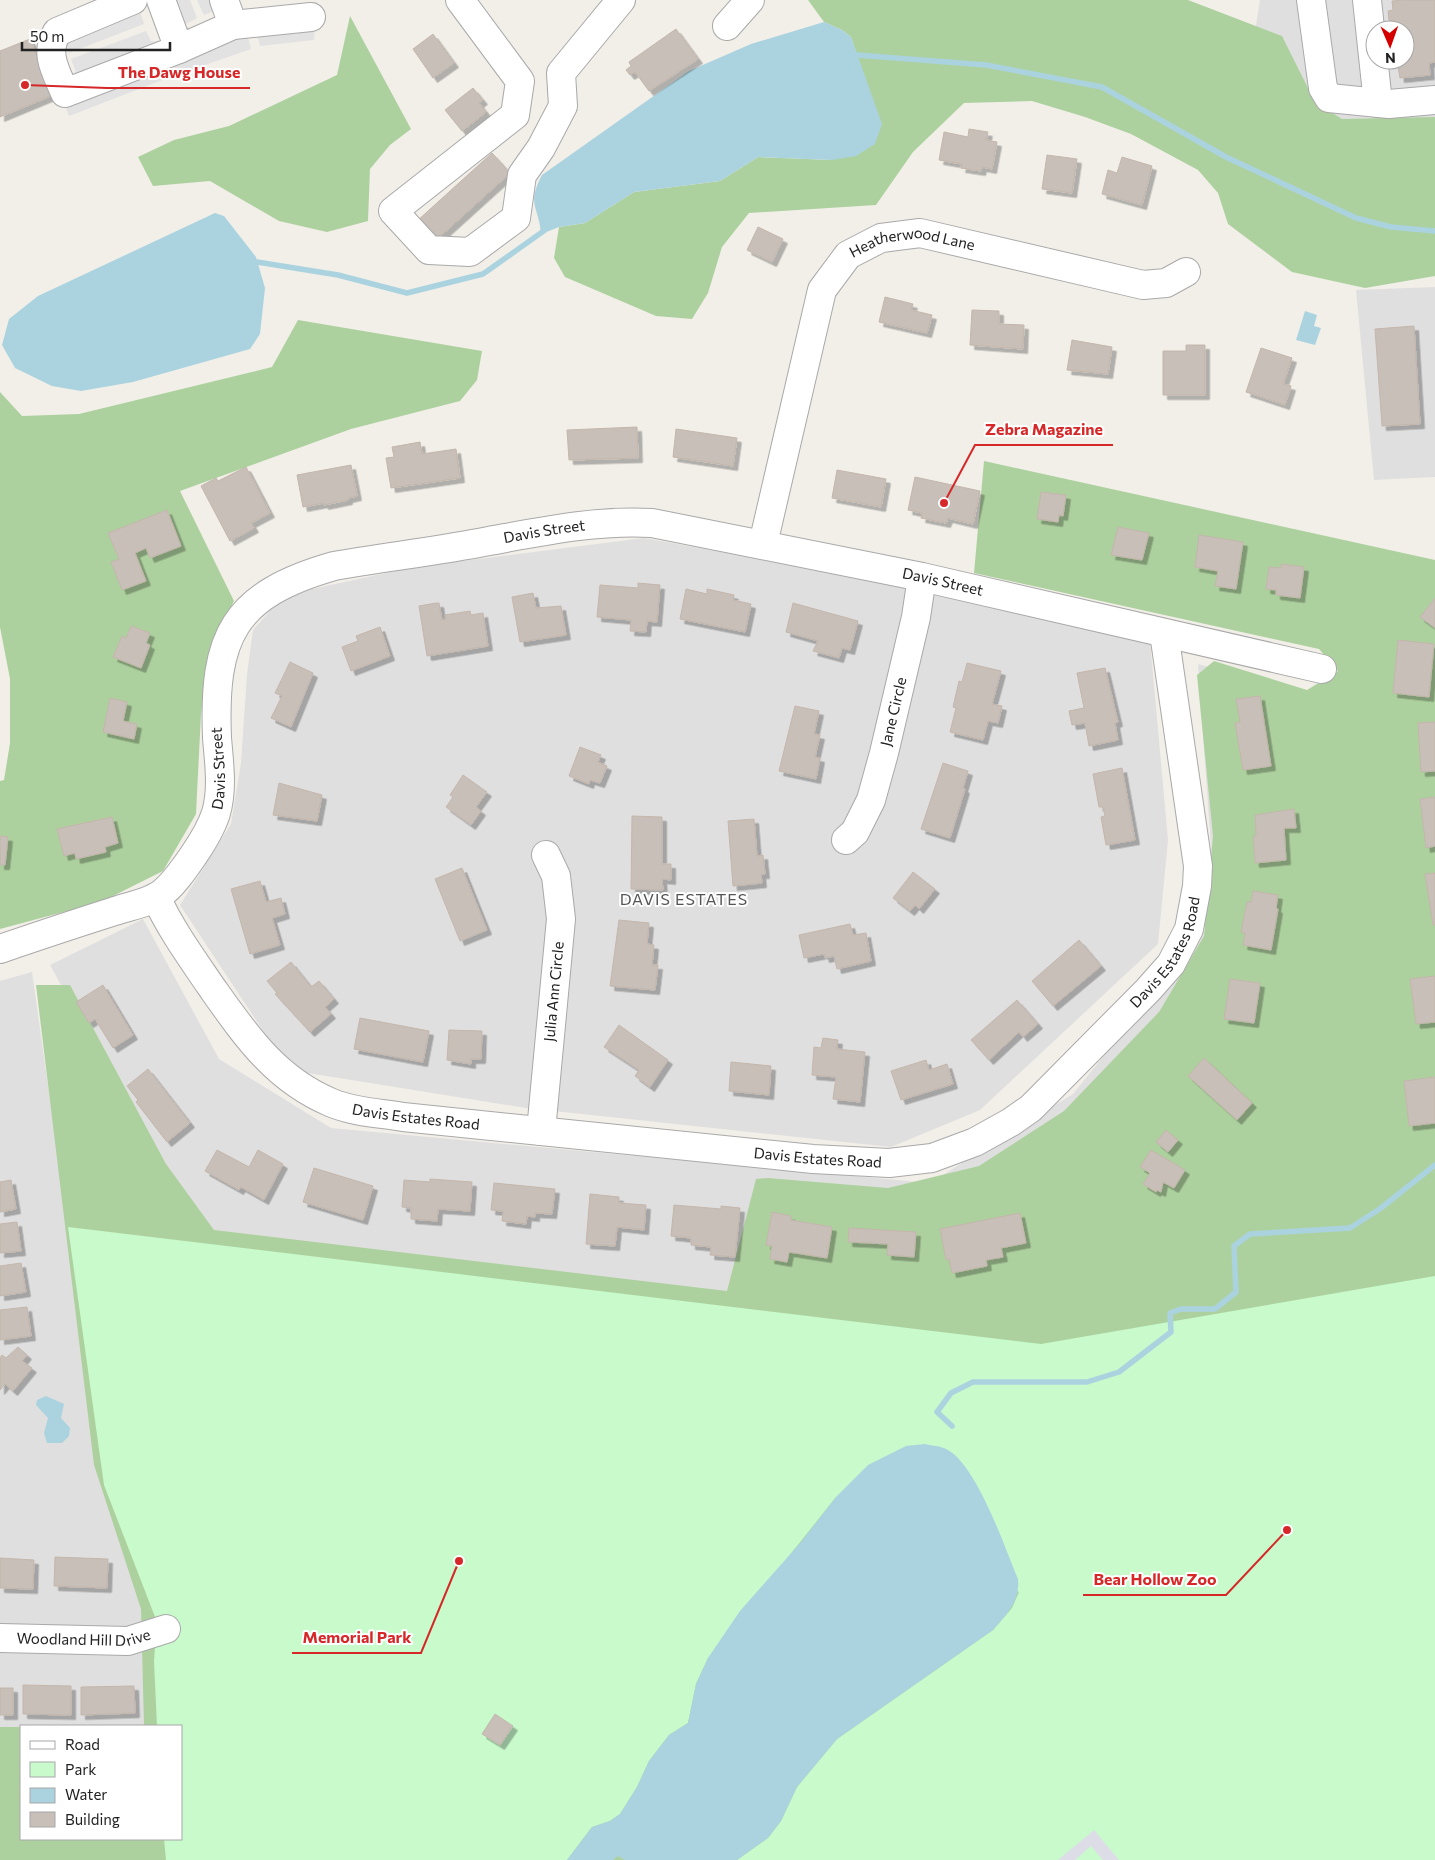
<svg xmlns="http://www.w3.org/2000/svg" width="1435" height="1860" viewBox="0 0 1435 1860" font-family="Commissioner,sans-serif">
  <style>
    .residential { fill: #e0dfdf; fill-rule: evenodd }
    .forest { fill: #add19e }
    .park { fill: #c8facc }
    .parking { fill: #e2e2e2; fill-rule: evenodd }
    .plaza { fill: #dddde8 }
    .water { fill: #aad3df }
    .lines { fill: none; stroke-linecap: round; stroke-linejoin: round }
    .stream { stroke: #aad3df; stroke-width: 5.5 }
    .building { fill: #c7bfb8; stroke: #c4b6ab; filter: url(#shadow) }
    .minor-casing { stroke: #a9a9a9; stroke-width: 30 }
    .minor { stroke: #fff; stroke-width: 28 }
    .labels { text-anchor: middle; stroke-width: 4; stroke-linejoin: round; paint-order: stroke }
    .street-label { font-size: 15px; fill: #222; stroke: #fff }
    .neighbourhood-label { font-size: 16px; letter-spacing: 1px; fill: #555; stroke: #fff }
    .leader { fill: none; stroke: #d62828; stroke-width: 2 }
    .callout-dot { fill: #d62828; stroke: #fff; stroke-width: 2 }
    .callout-label { font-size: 16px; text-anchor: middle; font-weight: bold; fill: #d62828; stroke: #fff; stroke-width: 4; stroke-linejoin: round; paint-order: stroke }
  </style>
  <defs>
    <filter id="shadow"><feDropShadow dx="4.5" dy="4.5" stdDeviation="0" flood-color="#0004"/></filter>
  </defs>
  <rect width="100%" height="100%" fill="#f2efe9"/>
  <path class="residential" d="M1260,0h175v156l-112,-19 -69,-99zM1375,30h30v30h-30z
    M1435,287v190l-61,3 -18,-190z
    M644,538l226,41 280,62 18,199 -10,104 -178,166 -89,37 -365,-39 -237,-38 -109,-165 51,-81 10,-61 6,-89 6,-44 31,-35 130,-28z
    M1198,664l179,46 -336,634 -838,-101 -153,-278 93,-46 76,140 112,69 599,55 143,-89 143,-177z
    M32,972l72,512 53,138v104h-136v113l-21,21v-879z"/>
  <path class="forest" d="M808,0h380l94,36 33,66 27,17 93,-2v159l-70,12 -73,-16 -64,-48 -10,-31 -20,-23 -67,-36 -46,-17 -53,-16 -68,2 -51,49 -37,53 -127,8 -27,34 -14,46 -16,26 -36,-3 -91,-39 -11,-19 5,-31 26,-4 49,-31 86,-11 38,-24 74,3 25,-105 -6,-18 -9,-7 -18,-8z
    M350,16l61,113 -21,16 -20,24 -2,52 -41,11 -48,-11 -69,-40 -57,5 -15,-29 36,-17 55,-14 108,-51z
    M298,320l184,31 -5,29 -17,21 -109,28 -171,62 54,110 -25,50 -8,63 -5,100 -33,57 -62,31 -101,27v-148l4,-1 6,-37v-64l-10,-52v-235l22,24 57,-2 193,-47z
    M984,461l451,99v1300h-1435v-133h21v112h160v-113h-37l-3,-117 -47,-144 -58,-480h34l96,179 48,66 513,61 29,-112 12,-1 120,10 91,-22 85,-55 95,-99 45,-76 9,-100 -16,-161 17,-14 93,29 31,-19 -19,-22 -345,-76z"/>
  <path class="park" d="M68,1227l973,117 394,-68v584h-698l31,-22 13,-17 16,-34 40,-48 156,-109 19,-22 7,-16 -183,-95 -128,161 -12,26 -8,39 -19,12 -20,26 -12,26 -17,27 -10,7 -18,6 -25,33h-401l-2,-21h17v-113h-24l-3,-65 3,-39 -53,-137z"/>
  <path class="parking" d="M103,0h87l7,18 -13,7 8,4 25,-11 -3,-7 -10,4 -7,-15h42l-2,3 4,5 9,2 67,-8 3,20 -5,4 -1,14 -54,6 -3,-12h-10l4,15 -72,25 -7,-11 -10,5 3,11 -96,37 -26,-67zM145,6l6,1 11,33 -2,2 -9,-1 -5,-10 -75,28 5,13 -4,3 -14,-32 6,-2 5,12 75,-29 -4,-12z"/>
  <path class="plaza" d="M1094,1830l25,30h-16l-12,-14 -16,14h-17z"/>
  <path class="water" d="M824,22l18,8 9,7 31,87 -7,20 -19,12 -24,4 -74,-3 -38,24 -86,11 -49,31 -26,4 -18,7c-2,-29 -15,-28 1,-59l147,-104 62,-27z
    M215,213l9,3 32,41 9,31 -5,46 -10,15 -117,33 -52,9 -29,-5 -37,-18 -13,-23 7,-26 29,-23z
    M1305,311l12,4 -3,11 7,2 -6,17 -19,-5z
    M46,1396l18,8 -3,14 9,10 -1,8 -7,7h-15l-3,-10 4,-15 -12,-13 1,-5z
    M925,1444c7,2 17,2 23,6 30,18 56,96 70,129 2,23 -11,35 -25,51l-156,109 -40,48 -16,34 -13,17 -31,22h-112l-7,-4 -5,4h-46l25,-33 18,-6 10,-7 17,-27 12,-26 20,-26 19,-12 8,-39 12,-26 32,-47 61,-69 35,-45 32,-32 38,-19z"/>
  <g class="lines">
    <path class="stream" d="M851,58l6,-3 129,10 116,22 124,70 130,61 35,9 44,4
      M257,262l81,13 69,18 76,-19 62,-44
      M952,1426l-15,-14 14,-19 22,-11h114l32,-10 52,-40 -1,-19 11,-4h34l21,-17 -2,-46 16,-12 100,-6 31,-20 54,-43"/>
  </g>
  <path class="building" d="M1405,0h30v62l-6,1 1,12 -30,3 -2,-12 -3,1 -1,-7h11v-30l-15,-2 -2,-17 5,-1 -1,-9z
    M676,29l22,30 -49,32 -14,-19 -5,3 -4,-5 5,-4 -2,-4z
    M433,34l21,29 -21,15 -20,-29z
    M30,39l23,56 -53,22v-66z
    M473,88l10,12 -4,3 7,9 -24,19 -17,-21z
    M969,129l19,3 -2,8 11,2 -5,27 -10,-2 -1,4 -20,-3 1,-4 -23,-4 5,-28 24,5z
    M492,153l18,20 -75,68 -18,-20z
    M1047,155l30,4 -5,34 -30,-4z
    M1122,157l30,9 -10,39 -40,-11 6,-24 9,3z
    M758,227l25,12 -11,23 -25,-12z
    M885,297l28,7 -2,6 21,5 -5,18 -48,-11z
    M972,310l27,1v13l25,1 -1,24 -53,-4z
    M1414,326l6,98 -38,2 -7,-97z
    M1072,340l40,7 -4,27 -41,-4z
    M1186,345h19v50h-42v-44h23z
    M1261,348l31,10 -9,26 8,2 -6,19 -39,-13z
    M637,427l1,31 -69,2 -2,-30z
    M676,429l61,9 -4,28 -60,-9z
    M420,442l2,12 34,-5 4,29 -69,10 -5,-30 8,-1 -2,-10z
    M351,465l6,31 -9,2v2l-24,5v-2l-21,4 -6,-32z
    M246,467l24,46 -19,10 3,5 -24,13 -29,-55 15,-8 2,3z
    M837,470l49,9 -5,28 -49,-9z
    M915,477l65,14 -7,33 -25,-6 -2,5 -25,-5 1,-5 -14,-3z
    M1041,492l25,3 -3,21 -4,-1 -1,7 -21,-3z
    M167,510l14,36 -31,12 -4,-10 -11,5 11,28 -24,9 -11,-28 8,-3 -11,-26z
    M1118,527l31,6 -7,27 -31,-5z
    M1199,535l44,7 -7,47 -21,-3 3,-15 -23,-4z
    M1281,564l23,3 -4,31 -24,-3v-5l-10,-1 3,-22 12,1z
    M638,583l22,2 -3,37 -10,-1 -1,11 -16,-1 1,-11 -34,-3 3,-32 38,3z
    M686,589l21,5v-5l27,6 -1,5 18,4 -6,28 -65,-13z
    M533,593l3,15 25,-2 5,29 -46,7 -8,-45z
    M1435,598v30l-15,-11z
    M436,603h3l3,17 4,-1 -1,-4 25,-4 1,4 12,-2 5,33 -61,10 -8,-50z
    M793,603l65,18 -8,29 -8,-2 -3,10 -26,-7 5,-10 -32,-9z
    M131,626l19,7 -4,10 4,2 -9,23 -28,-11 9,-21 4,2z
    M380,627l10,29 -39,15 -9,-24 16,-6 -2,-5z
    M1398,640l36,4 -5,53 -36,-4z
    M290,662l23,11 -22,54 -20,-9 11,-22 -7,-3z
    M967,663l34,8 -9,33 10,2 -4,17 -10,-2 -5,19 -33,-8 6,-24 -3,-1 6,-26 3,1z
    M1105,668l13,54 -3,1 3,17 -29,6 -4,-23 -13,2 -3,-14 15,-3 -7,-35z
    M1260,696l11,70 -28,4 -8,-47 5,-1 -4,-23z
    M110,698l17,4 -4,19 14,3 -3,15 -31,-7z
    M795,706l24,5 -5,23 6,1 -5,22 5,1 -4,21 -37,-8z
    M1435,722v49l-14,1 -3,-49z
    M580,747l21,8 -3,7 9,4 -7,17 -10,-3 -1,4 -20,-8z
    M943,763l25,8 -5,17 2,1 -15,49 -29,-9z
    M1122,768l13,72 -29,5 -5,-28 4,-1 -2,-9h-4l-6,-33z
    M463,775l24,17 -11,15 5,4 -10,14 -25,-18 7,-10 -3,-2z
    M279,783l43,12 -5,26 -44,-6z
    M1435,797v49l-9,2 -6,-49z
    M1294,809l2,19h-12l2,32 -31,3 -2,-27h3l-1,-21z
    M632,816l30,1v47h9v16l-9,-1 1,11 -32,-1z
    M112,817l6,26 -13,4 1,5 -30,7 -1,-6 -11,3 -7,-27z
    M754,819l3,37 6,-1 2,19h-4l1,9 -29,3 -5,-65z
    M0,836l8,1 -3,28h-5z
    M462,868l25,62 -27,11 -25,-62z
    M913,872l22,17 -16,20 -4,-4 -5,6 -17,-13z
    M1435,873v52h-2l-8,-51z
    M260,881l6,21 15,-4 4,16 -13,4 8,27 -30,9 -19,-65z
    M1253,891l25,4 -2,13 2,1 -7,41 -28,-5 2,-12 -4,-1 6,-30h4z
    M619,920l30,3 -2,21 7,1 -2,20h6l-3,25 -45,-4z
    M850,924l3,11 13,-2 5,28 -34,8 -3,-13 -9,2 -1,-4 -20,4 -5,-23z
    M1079,940l22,26 -48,40 -21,-25z
    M291,962l20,25 8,-6 15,18 -9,8 6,7 -21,18 -35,-38 2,-1 -10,-12z
    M1435,976v46l-19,2 -6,-45z
    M1230,979l30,4 -6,40 -30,-4z
    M103,985l30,50 -20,13 -18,-29 -6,4 -13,-21z
    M1017,1000l21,24 -15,13 -4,-5 -30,28 -18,-20z
    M360,1018l69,13 -6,31 -69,-13z
    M619,1025l49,35 -18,27 -15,-11 4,-6 -35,-23z
    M449,1030l33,1 -1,28h-10v5l-24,-4z
    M823,1038l15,2 -1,9 28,3 -5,50 -27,-3 3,-22 -24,-2 2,-28 7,1z
    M1204,1058l48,45 -15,17 -49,-44z
    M926,1060l3,10 18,-6 6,20 -52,16 -10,-29z
    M731,1062l40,4 -2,29 -40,-4z
    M148,1069l42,54 -23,19 -31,-40 2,-2 -11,-14z
    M1435,1077v46l-26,3 -5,-45z
    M1166,1130l12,10 -10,12 -12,-10z
    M217,1150l32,17 9,-17 25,14 -19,36 -23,-13 -2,3 -34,-19z
    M1151,1150l34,20 -11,18 -11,-6 -2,10 -4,-2 -1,2 -13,-8 7,-11 -10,-6z
    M314,1168l59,18 -10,34 -60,-18z
    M430,1179l42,3 -2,29 -32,-2 -1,12 -26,-2v-11l-9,-1 2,-27 26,2z
    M11,1180l5,29 -16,3v-30z
    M494,1183l61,6 -3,25 -17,-1v4l-8,-1 -1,8 -24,-3 1,-10 -12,-1z
    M590,1194l29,3v6l27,2 -2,25 -27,-3 -2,19 -29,-2z
    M674,1205l47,4v-3l19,2 -5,49 -25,-2 1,-8 -20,-2v-7l-20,-2z
    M772,1212l19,4v4l41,7 -5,31 -38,-6 -2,10 -17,-3 2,-13 -6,-1z
    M1020,1213l6,30 -25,5 2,9 -17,3 1,6 -35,7 -3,-14 -3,1 -6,-31z
    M17,1222l4,29 -21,2v-29z
    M849,1228l67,4 -2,25 -27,-2 1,-11 -40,-2z
    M21,1263l5,29 -26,4v-30z
    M27,1307l4,29 -31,4v-30z
    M18,1347l9,8 -5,6 10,7 -19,23 -8,-7 -5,6v-32l2,-3 4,3z
    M55,1557l53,2 -1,29 -53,-2z
    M0,1558l34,2 -1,29 -33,-1z
    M23,1685l48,1v29l-48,-1z
    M134,1686l1,27 -54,2v-28z
    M0,1688h13v27h-13z
    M495,1714l18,12 -13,19 -18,-11z"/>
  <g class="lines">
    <defs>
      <g id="minor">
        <path d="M133,0l-76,32c-13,22 -1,39 8,61l114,-44 -18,-49"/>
        <path d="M460,0l60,81 -5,34 -122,96 36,39 41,2 46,-34 6,-43 19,-27 22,-42 -2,-33 60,-73"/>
        <path d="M1311,0l12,88 6,10 60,6 46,-4"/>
        <path d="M1367,0l11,103"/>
        <path d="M233,25l78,-8"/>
        <path d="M727,26l23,-26"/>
        <path d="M179,49l54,-24 -9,-25"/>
        <path id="s1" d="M763,544l59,-254 26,-35 33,-17 39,-5 223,52 23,-2 20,-11"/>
        <path id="s2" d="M846,840l9,-8 16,-32 13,-47 32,-136 6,-40"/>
        <path id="s3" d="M156,897c14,31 35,60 54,88 34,48 64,94 122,118 22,9 47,10 71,14l410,42 76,4 43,-5 43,-16 36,-20 20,-14 117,-118 23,-26 18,-35 8,-43 1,-20 -34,-233"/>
        <path id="s4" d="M0,949c38,-13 77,-26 115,-38 14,-5 34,-8 46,-17 13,-10 23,-25 32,-38 9,-13 18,-27 23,-43 7,-24 3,-51 1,-75 -4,-102 16,-143 117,-172 52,-9 104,-15 155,-25 55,-10 107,-21 163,-18l270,54 400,92"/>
        <path id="s5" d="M541,1131l20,-212 -5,-43 -10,-21"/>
        <path id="s6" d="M0,1638l128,3 38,-12"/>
      </g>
    </defs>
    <use href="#minor" class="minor-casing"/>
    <use href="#minor" class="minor"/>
  </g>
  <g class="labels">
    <g class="street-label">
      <text dy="5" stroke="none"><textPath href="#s1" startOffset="372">Heatherwood Lane</textPath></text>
      <text dy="5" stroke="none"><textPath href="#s4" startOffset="791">Davis Street</textPath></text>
      <text dy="5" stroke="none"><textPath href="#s4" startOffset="1196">Davis Street</textPath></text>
      <text dy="5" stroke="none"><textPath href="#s2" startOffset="139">Jane Circle</textPath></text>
      <text dy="5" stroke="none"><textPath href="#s4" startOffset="314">Davis Street</textPath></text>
      <text dy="5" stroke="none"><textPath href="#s3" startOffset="1200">Davis Estates Road</textPath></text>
      <text dy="5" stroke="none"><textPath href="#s5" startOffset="140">Julia Ann Circle</textPath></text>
      <text dy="5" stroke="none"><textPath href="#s3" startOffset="361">Davis Estates Road</textPath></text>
      <text dy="5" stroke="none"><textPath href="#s3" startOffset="765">Davis Estates Road</textPath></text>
      <text dy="5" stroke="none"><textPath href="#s6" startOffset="84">Woodland Hill Drive</textPath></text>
    </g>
    <g class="neighbourhood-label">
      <text x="684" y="905">DAVIS ESTATES</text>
    </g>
  </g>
  <path class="leader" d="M25 85L107 88H250M944 503L975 445H1113M1287 1530L1226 1595H1083M459 1561L421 1653H292"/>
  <g class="callout-dot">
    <circle cx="25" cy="85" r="5"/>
    <circle cx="944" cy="503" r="5"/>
    <circle cx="1287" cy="1530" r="5"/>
    <circle cx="459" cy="1561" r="5"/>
  </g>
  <g class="callout-label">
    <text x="179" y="78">The Dawg House</text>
    <text x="1044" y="435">Zebra Magazine</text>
    <text x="1155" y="1585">Bear Hollow Zoo</text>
    <text x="357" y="1643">Memorial Park</text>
  </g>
  <rect x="20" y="1725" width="162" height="115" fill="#ffffff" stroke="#a7a7a7"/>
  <rect x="30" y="1741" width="25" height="8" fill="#ffffff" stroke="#a7a7a7"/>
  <text x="65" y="1750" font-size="15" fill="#222222">Road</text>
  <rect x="30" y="1762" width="25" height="15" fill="#c8facc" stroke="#a7a7a7"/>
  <text x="65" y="1775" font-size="15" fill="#222222">Park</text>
  <rect x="30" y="1788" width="25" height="15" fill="#aad3df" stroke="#a7a7a7"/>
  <text x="65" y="1800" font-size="15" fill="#222222">Water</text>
  <rect x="30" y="1812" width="25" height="15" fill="#c7bfb8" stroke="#a7a7a7"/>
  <text x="65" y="1825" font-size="15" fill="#222222">Building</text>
  <g transform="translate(1390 45) rotate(178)"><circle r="24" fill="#ffffff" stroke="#a7a7a7"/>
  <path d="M0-4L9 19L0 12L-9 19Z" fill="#d40000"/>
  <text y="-8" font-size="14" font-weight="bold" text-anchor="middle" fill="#222222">N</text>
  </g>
  <path d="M22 42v8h148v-8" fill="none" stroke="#222222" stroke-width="2.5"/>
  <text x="30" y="42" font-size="15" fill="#222222" stroke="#ffffff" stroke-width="4" paint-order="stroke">50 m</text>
</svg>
